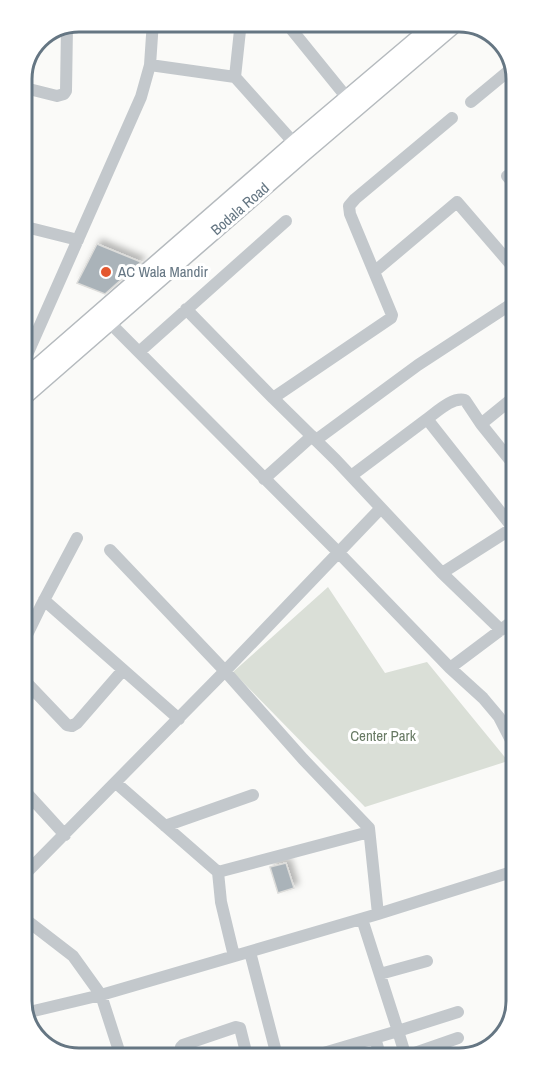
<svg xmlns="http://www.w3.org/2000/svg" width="537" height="1079" viewBox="0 0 537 1079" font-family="'Archivo Narrow',sans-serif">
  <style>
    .green { fill: #dadfd7 }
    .building { fill: #aab3b9; stroke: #dcdcda; stroke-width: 1.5; filter: url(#shadow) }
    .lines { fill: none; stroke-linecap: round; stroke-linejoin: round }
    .major-casing { stroke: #b5babe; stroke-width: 18 }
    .minor { stroke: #c3c8cc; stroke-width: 12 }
    .major { stroke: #fff; stroke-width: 15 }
    .poi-dot { fill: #e4572e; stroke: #fff; stroke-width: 2 }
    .labels { text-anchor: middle; stroke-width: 6; stroke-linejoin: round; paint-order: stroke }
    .street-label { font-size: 15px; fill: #657683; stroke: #fff }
    .poi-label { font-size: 15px; fill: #657683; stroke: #fff; text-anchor: start }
    .park-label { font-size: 15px; fill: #687a64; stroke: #fff }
    .rim { fill: none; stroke: #657683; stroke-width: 3 }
  </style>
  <defs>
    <filter id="shadow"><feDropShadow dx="4.5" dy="-4.5" stdDeviation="3" flood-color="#0004"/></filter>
  </defs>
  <rect width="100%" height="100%" fill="#fafaf8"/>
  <path class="green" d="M328,587l57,86 42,-11 81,99 -143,46 -132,-135z"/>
  <path class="building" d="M97,244l44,18 -36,32 -28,-11z
    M286,863l8,25 -16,5 -8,-26z"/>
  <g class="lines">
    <defs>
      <path id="major" d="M22,380l272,-237 144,-122
        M23,398l280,-244 156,-133"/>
    </defs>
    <use href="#major" class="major-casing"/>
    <path class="minor" d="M241,21l-6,56 59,66
      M303,21l-11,9 56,69
      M150,65l85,12
      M21,87l36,9 7,-2 2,-3 1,-65
      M471,102l41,-34
      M507,176l5,6
      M22,226l56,14
      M374,272l83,-70 56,65
      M186,309l87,89 118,-80 1,-3 -42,-101 -1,-8 6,-7 97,-81
      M103,316l235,236 112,116 33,30 16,19 16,31
      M139,352l147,-131
      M22,366l119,-269 9,-32 3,-44
      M273,398l63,62 106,113 59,57
      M513,398l-32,26 33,41
      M427,419c11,-8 25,-22 38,-19l16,24
      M316,440l102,-75 95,-62
      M351,476l76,-57 86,109
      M264,479l48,-43
      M110,550l115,121 78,88 66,69 9,86
      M442,573l72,-46
      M44,600l135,119
      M24,641l17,-35 36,-68
      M450,668l64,-48
      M24,680l43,45 5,1 5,-3 46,-53
      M116,783l102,89 3,30 13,54
      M24,790l41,45
      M165,826l88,-31
      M218,872l151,-40
      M25,874l200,-203 156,-163
      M25,919l48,37 28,39 20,62
      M250,952l27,104
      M380,974l47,-13
      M25,1013l76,-18 277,-81 137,-43
      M375,1038l5,17
      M405,1054l-7,-23 60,-19
      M412,1054l46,-16
      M317,1055l81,-24 -36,-112
      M184,1057l-3,-10 2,-2 53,-18 4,1 7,28"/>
    <use href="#major" class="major"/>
  </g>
  <circle class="poi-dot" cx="106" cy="272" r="6"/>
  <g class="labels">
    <g class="street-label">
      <text transform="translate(240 209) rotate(-41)" y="5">Bodala Road</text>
    </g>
    <g class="poi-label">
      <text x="118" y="277">AC Wala Mandir</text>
    </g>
    <g class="park-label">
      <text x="383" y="741">Center Park</text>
    </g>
  </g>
  <path d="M0 0H537V1079H0ZM79 32H459A47 47 0 0 1 506 79V1001A47 47 0 0 1 459 1048H79A47 47 0 0 1 32 1001V79A47 47 0 0 1 79 32Z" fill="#fff" fill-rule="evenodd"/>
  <path class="rim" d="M79 32H459A47 47 0 0 1 506 79V1001A47 47 0 0 1 459 1048H79A47 47 0 0 1 32 1001V79A47 47 0 0 1 79 32Z"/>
</svg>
